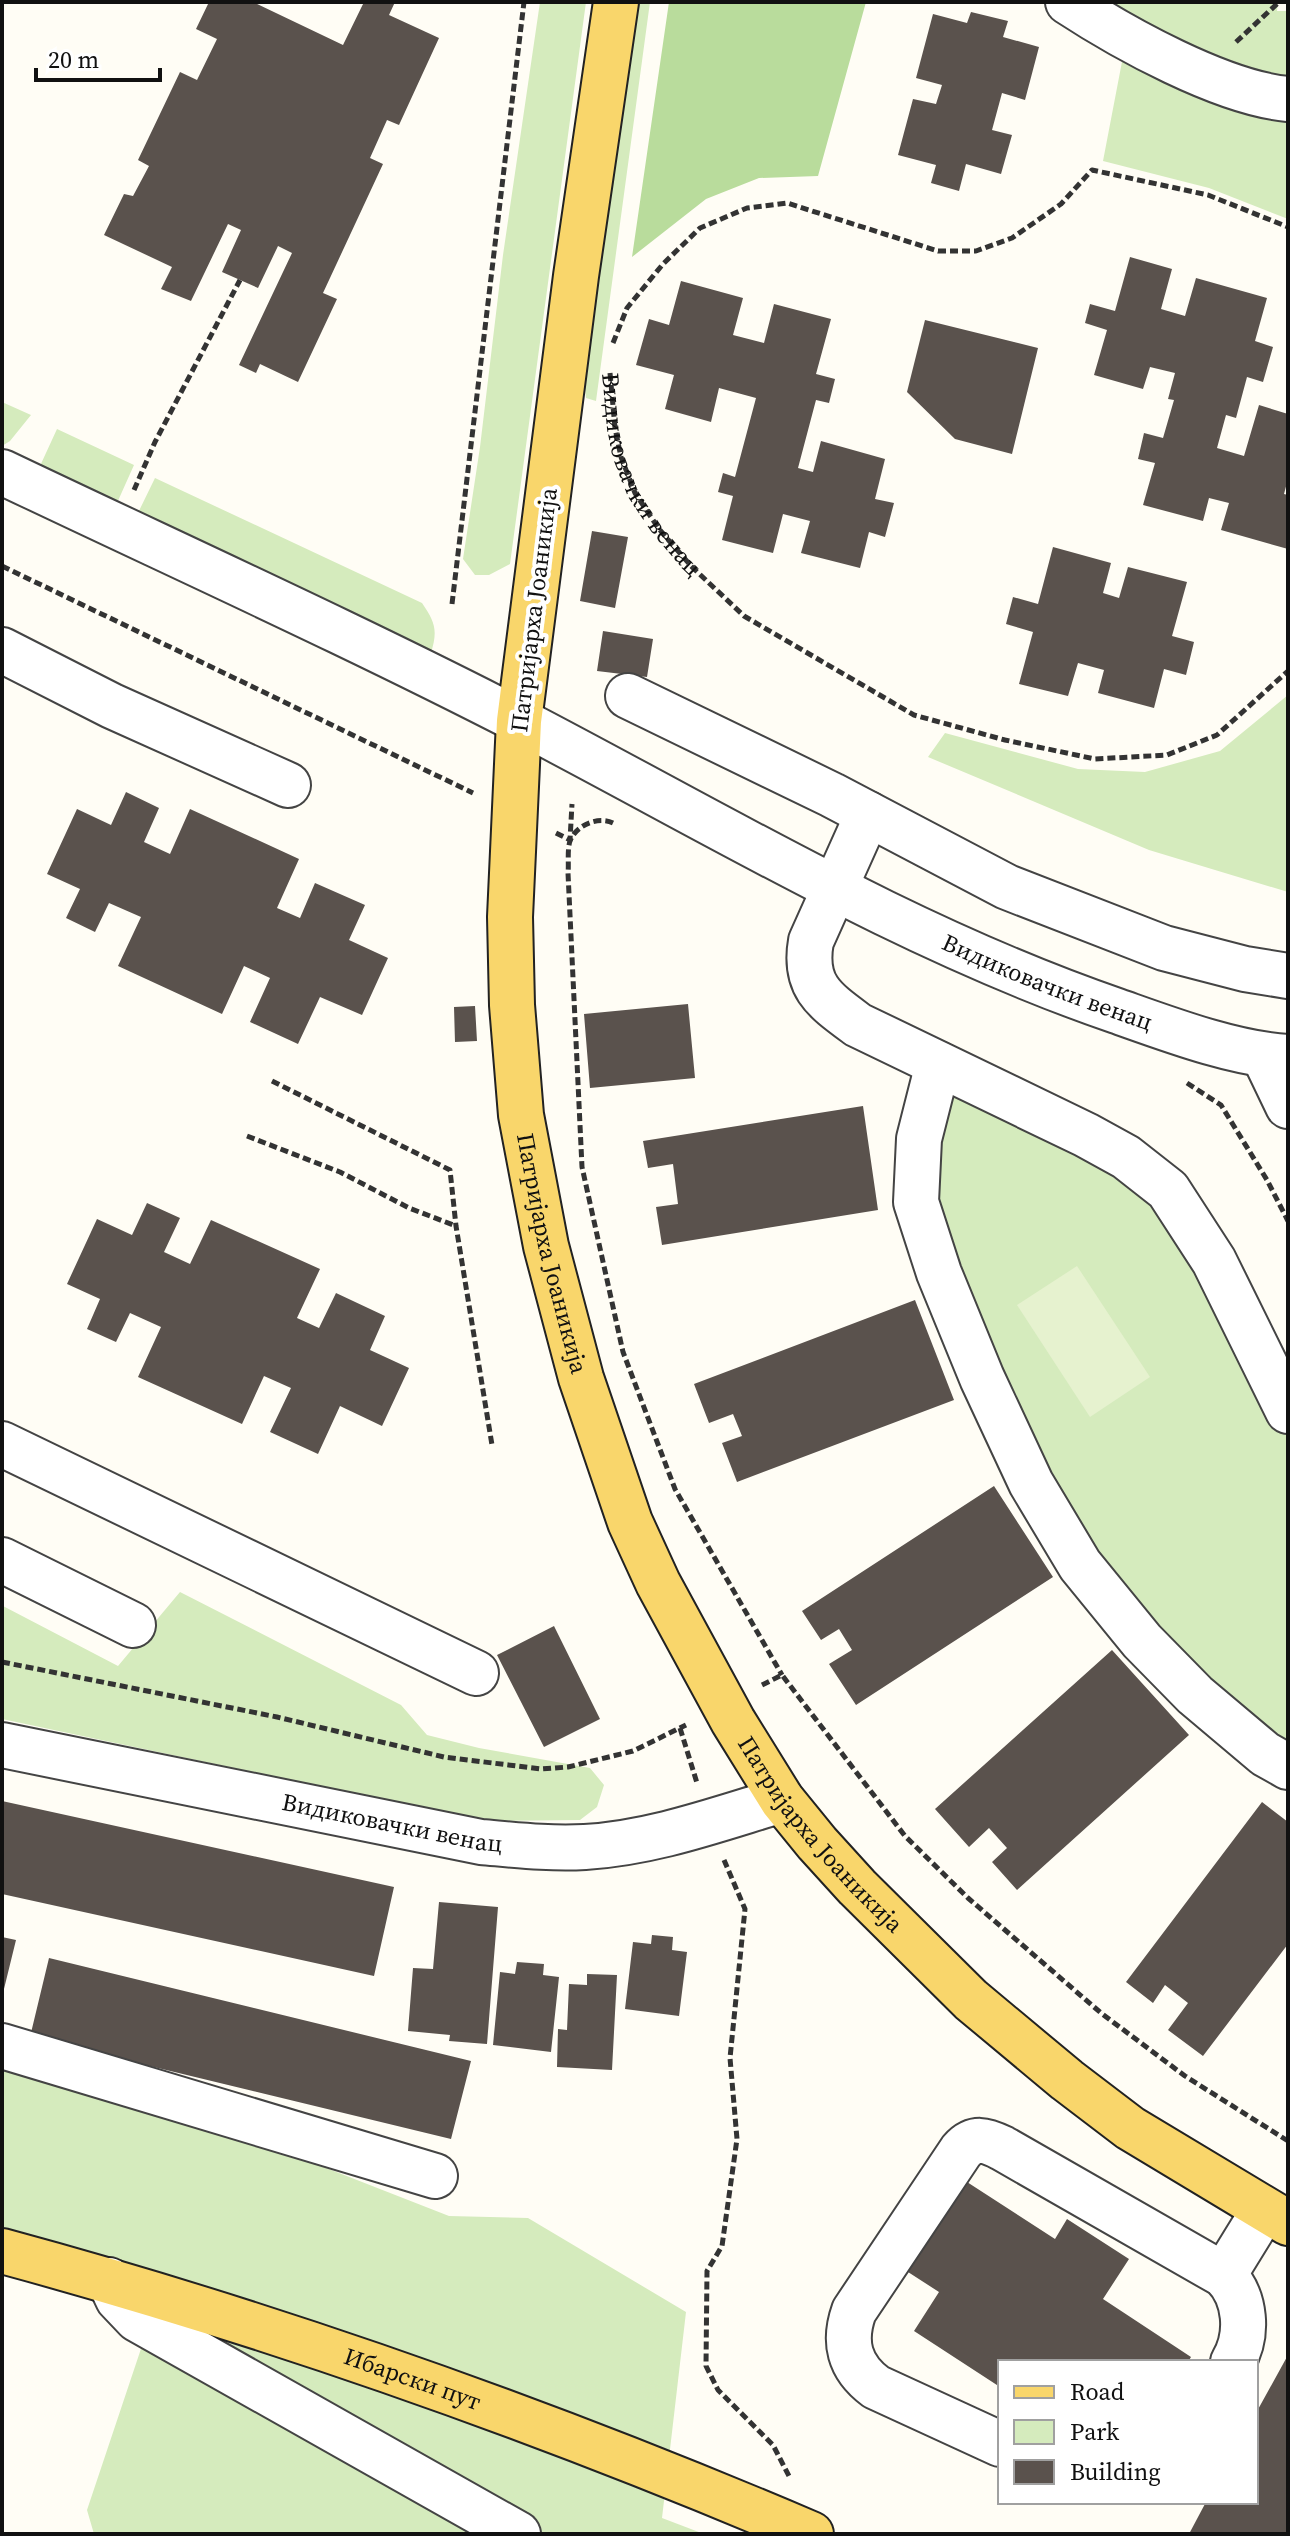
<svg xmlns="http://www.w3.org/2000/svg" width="1290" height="2536" viewBox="0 0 1290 2536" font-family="'Source Serif 4',serif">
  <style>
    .green { fill: #d5ebbd }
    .forest { fill: #b9dc9c }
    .pitch { fill: #e6f2cf }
    .building { fill: #5a524d }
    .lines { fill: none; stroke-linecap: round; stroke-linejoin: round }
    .minor-casing { stroke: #444; stroke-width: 48 }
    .major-casing { stroke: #222; stroke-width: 48 }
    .path { stroke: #333; stroke-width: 5; stroke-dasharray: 8 4; stroke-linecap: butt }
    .minor { stroke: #fff; stroke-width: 44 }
    .major { stroke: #f9d66b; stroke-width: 44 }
    .labels { text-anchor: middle; stroke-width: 8; stroke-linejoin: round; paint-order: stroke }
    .street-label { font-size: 24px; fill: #111; stroke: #fff }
  </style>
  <rect width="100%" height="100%" fill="#fffdf5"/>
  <path class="green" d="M540,2h46l-76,562 -21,11h-14l-12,-16 17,-112 23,-192z
    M635,2h15l-54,399 -10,-3 -3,-27z
    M1096,2h182l-1,9h11v81z
    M1125,46l163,58v115l-79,-31 -106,-27z
    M2,402l29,13 -21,26 -8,5z
    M57,429l77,36 -17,38 -77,-37z
    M155,478l267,125c13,19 16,27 9,50l-294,-138z
    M1288,695v197l-139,-42 -221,-93 17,-24 133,36 67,3 75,-21z
    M938,1064l188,93 162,258v352l-146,-126 -160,-263 -63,-239z
    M180,1592l221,113 26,30 52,13 111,20 14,17 -7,22 -17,13 -97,1 -481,-102 1,-113 115,60z
    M2,2046l45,13 402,157 79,2 158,94 -24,206 42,16h-610l-7,-24 72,-215 -157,-44z"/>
  <path class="forest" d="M669,2h197l-48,174 -59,2 -53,21 -74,58z"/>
  <path class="pitch" d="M1077,1266l73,111 -60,40 -73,-112z"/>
  <path class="building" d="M209,2h44l90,43 21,-43h31l-6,13 50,23 -40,87 -12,-5 -17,38 13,6 -60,129 14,6 -39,83 -38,-18 -4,9 -17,-8 53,-112 -14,-7 -20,42 -36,-16 19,-42 -13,-6 -37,77 -30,-12 11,-22 -68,-32 20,-41 9,2 16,-30 -11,-6 42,-88 17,8 20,-41 -21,-10z
    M971,12l37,9 -5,16 36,10 -14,53 -23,-7 -10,37 20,5 -11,39 -35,-10 -7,27 -28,-8 5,-18 -38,-10 15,-56 23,5 6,-19 -26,-7 17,-64 34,9z
    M1130,257l42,12 -11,40 24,7 11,-38 71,20 -12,43 18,6 -10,35 -16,-5 -11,41 -10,-3 -9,33 27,8 15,-51 29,9v65l-4,15 4,1v54l-67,-19 8,-27 -20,-5 -6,23 -60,-16 12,-42 -17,-4 6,-26 19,5 11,-38 -6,-1 7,-26 -25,-6 -7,22 -49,-14 13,-45 -22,-7 5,-19 25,7z
    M681,281l62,17 -10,37 31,8 10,-39 57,15 -15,55 19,5 -6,24 -13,-3 -18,68 15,4 8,-31 64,18 -10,40 19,4 -9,34 -16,-5 -9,36 -59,-15 9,-32 -27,-7 -10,39 -51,-13 11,-44 -15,-4 5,-19 12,4 21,-79 -37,-10 -8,34 -46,-13 9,-34 -38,-10 13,-46 20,6z
    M925,320l113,28 -26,106 -57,-15 -48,-47z
    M592,531l36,6 -13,71 -35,-7z
    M1053,547l58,16 -8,30 16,5 9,-31 59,15 -15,54 22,6 -8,33 -22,-6 -10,39 -56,-15 6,-23 -26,-7 -10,33 -49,-12 14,-52 -27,-8 7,-27 25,7z
    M603,631l50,8 -6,38 -50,-6z
    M126,792l33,16 -15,34 26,12 20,-45 109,50 -22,49 23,10 15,-35 50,22 -16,35 39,18 -26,57 -42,-18 -22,47 -48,-22 20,-44 -26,-12 -22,48 -104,-48 23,-49 -32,-14 -14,29 -29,-14 14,-29 -33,-15 30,-65 34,16z
    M688,1004l7,74 -105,10 -6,-74z
    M475,1006l2,35 -22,1 -1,-35z
    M863,1106l15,104 -216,35 -6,-38 22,-3 -5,-40 -25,4 -5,-27z
    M147,1203l33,15 -16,34 26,12 21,-44 109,49 -23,49 22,10 17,-35 49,23 -15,34 39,18 -27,58 -42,-20 -22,48 -48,-22 21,-44 -27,-12 -22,48 -104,-47 23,-50 -31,-14 -14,29 -29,-13 13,-30 -33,-15 30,-65 35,16z
    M915,1300l39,100 -217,82 -15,-39 20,-7 -9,-22 -24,9 -15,-39z
    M994,1486l59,91 -197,128 -27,-41 23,-14 -13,-21 -18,11 -19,-29z
    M554,1626l46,93 -56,28 -47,-92z
    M1112,1650l77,85 -172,155 -25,-28 15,-14 -18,-20 -20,19 -34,-38z
    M2,1801l392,86 -20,89 -372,-82z
    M1262,1802l26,20v122l-85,112 -35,-26 20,-27 -23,-18 -12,18 -27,-21z
    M439,1902l59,5 -11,137 -38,-3 1,-6 -42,-4 5,-63 20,1z
    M652,1935l21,2 -1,13 15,2 -8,64 -54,-7 8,-67 18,2z
    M2,1937l14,3 -13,53 -1,-1z
    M49,1958l422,103 -20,78 -421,-102z
    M517,1962l27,2 -1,11 16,2 -8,75 -58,-7 7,-73 15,2z
    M587,1974l30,1 -5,95 -55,-3 1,-38 9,1 2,-46 18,1z
    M967,2182l88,57 12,-20 62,40 -26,40 88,58 -3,5h-188v25l-86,-56 25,-39 -31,-20z
    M1288,2355v179h-99l17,-32h50v-89z"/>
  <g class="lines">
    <defs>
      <g id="minor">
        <path d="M1068,2c55,36 154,91 220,97"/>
        <path id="s2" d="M2,472c174,83 349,162 520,250 196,102 385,217 595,289 51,18 117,43 171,46"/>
        <path d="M2,650l110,56 176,79"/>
        <path d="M628,696l204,99 175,92 157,61 81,21 43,7"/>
        <path d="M868,814l-57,127c-8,45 13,59 47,84l228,110 40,22 42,33 46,71 74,150"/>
        <path d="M1264,1056l24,50"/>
        <path d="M938,1064l-19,75 -3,63 23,71 43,105 49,105 49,82 62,76 53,54 70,59 23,13"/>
        <path d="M2,1444l474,229"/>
        <path d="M2,1560l131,65"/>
        <path id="s3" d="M2,1745l479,97c35,3 69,7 104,5 68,-4 133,-28 197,-47"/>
        <path d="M2,2046l433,130"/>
        <path d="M1224,2275l40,-65"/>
        <path d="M109,2280l9,19 19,20 381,215"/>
        <path d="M1000,2444l-124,-57c-27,-20 -33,-45 -22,-76l107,-160c13,-15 25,-11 41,-3l222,127c22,22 25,60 9,87"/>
      </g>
      <g id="major">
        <path id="s4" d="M616,2l-40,274 -57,445 -9,196 2,88 9,110 25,131 35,132 49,144 28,61 75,138 49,79 35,43 40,44 114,113 96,80 63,48 158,95"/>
        <path id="s5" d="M2,2251c277,75 546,171 809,283"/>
      </g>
    </defs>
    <use href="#minor" class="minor-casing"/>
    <use href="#major" class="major-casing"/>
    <g class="path">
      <path d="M1236,42l43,-40"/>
      <path d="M613,343l14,-35 36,-44 37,-36 47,-20 40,-5 151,48h38l36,-13 49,-34 31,-34 116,25 80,32"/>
      <path id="s1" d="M610,373l5,55 6,29 14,36 24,36 32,37 53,50 170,99 91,25 90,19 72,-4 50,-20 71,-64"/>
      <path d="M134,490l21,-48 85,-162"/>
      <path d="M2,566l471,227"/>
      <path d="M452,604l72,-602"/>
      <path d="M613,823c-15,-7 -37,2 -43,18 -3,9 -1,23 -2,32l14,294 41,185 52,137 107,186"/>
      <path d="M556,833l14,7 2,-36"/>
      <path d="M272,1081l178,89 6,56 36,219"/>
      <path d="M1187,1083l34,22 46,75 21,41"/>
      <path d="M247,1136l93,36 69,36 47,18"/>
      <path d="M2,1662l275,55 167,40 97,12 27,-2 65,-16 53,-26"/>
      <path d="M762,1685l20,-10 123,161 63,62 133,115 84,63 103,65"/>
      <path d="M680,1728l17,55"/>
      <path d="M724,1860l21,49 -15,149 7,81 -15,107 -15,25 -1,95 12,24 55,55 17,33"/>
    </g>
    <use href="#minor" class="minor"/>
    <use href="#major" class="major"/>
  </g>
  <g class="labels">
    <g class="street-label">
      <text dy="8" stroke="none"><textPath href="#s1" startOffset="112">Видиковачки венац</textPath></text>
      <text transform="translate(534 610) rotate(-83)" y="8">Патријарха Јоаникија</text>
      <text dy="8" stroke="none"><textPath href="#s2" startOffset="1164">Видиковачки венац</textPath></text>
      <text dy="8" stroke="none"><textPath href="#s4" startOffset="1262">Патријарха Јоаникија</textPath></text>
      <text dy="8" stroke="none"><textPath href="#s3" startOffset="398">Видиковачки венац</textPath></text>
      <text dy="8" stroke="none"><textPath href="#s4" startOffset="1910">Патријарха Јоаникија</textPath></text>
      <text dy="8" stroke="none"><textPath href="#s5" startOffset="430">Ибарски пут</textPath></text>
    </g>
  </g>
  <rect width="1290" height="2536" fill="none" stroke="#111111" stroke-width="8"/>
  <rect x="998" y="2360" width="260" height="144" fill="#ffffff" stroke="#a0a0a0" stroke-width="2"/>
  <rect x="1014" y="2386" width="40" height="12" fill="#f9d66b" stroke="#a0a0a0" stroke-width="2"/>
  <text x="1070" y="2400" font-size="24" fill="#111111">Road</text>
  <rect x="1014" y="2420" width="40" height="24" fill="#d5ebbd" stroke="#a0a0a0" stroke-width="2"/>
  <text x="1070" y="2440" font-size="24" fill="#111111">Park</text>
  <rect x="1014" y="2460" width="40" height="24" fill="#5a524d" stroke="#a0a0a0" stroke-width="2"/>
  <text x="1070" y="2480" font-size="24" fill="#111111">Building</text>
  <path d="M36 68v12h124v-12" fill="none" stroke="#111111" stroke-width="4"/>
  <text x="48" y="68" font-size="24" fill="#111111" stroke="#ffffff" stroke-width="6" paint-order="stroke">20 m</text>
</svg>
